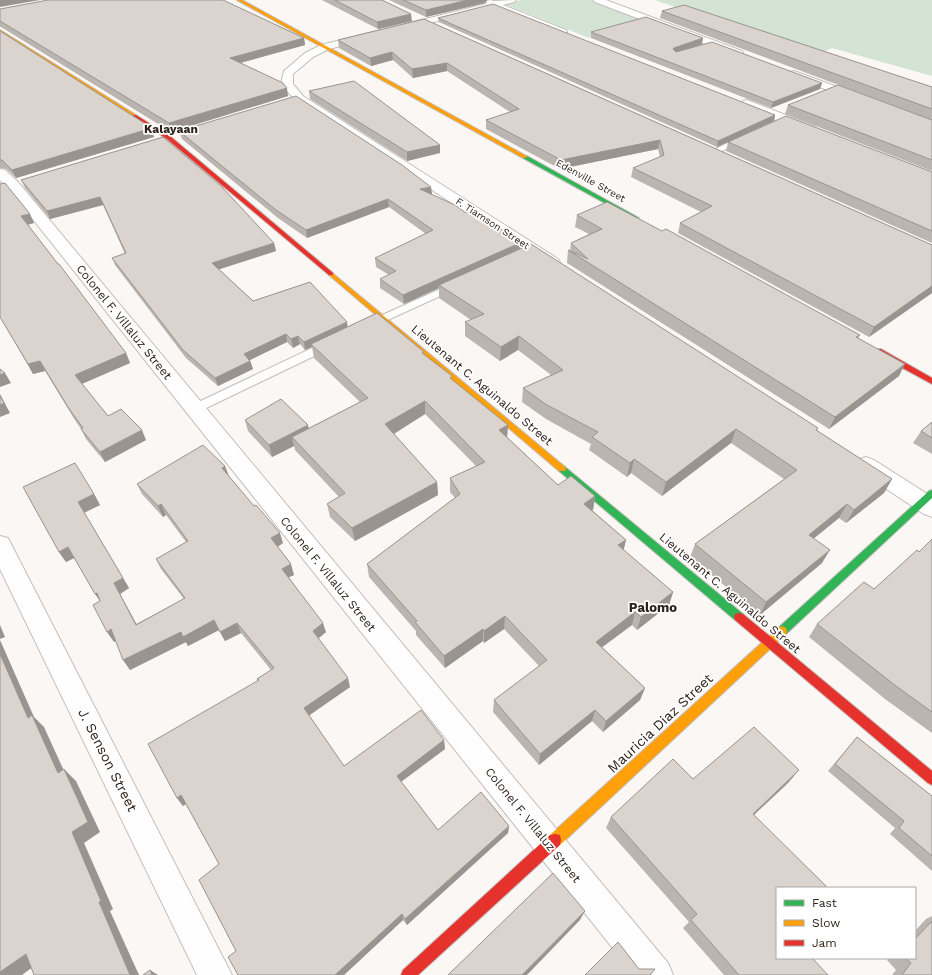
<svg xmlns="http://www.w3.org/2000/svg" width="932" height="975" viewBox="0 0 932 975" font-family="'Work Sans',sans-serif">
  <style>
    .green { fill: #d3e4d5 }
    .lines { fill: none; stroke-linecap: round; stroke-linejoin: round }
    .lane-casing { stroke: #c5beba; stroke-width: 2 }
    .street-casing { stroke: #c5beba; stroke-width: 2 }
    .fast-casing { stroke: #c5beba; stroke-width: 2 }
    .slow-casing { stroke: #c5beba; stroke-width: 2 }
    .jam-casing { stroke: #c5beba; stroke-width: 2 }
    .lane { fill: #fefefe; fill-rule: evenodd }
    .street { fill: #fefefe; fill-rule: evenodd }
    .fast { fill: #30b455; fill-rule: evenodd }
    .slow { fill: #ff9f0a; fill-rule: evenodd }
    .jam { fill: #e5322d; fill-rule: evenodd }
    .wall { fill: #bbb5b1 }
    .shaded-wall { fill: #999490 }
    .building { fill: #dad3ce; stroke: #999490 }
    .labels { text-anchor: middle; stroke-width: 3.5; stroke-linejoin: round; paint-order: stroke }
    .far-street-label { font-size: 10px; fill: #2e221a; stroke: #fff }
    .far-quarter-label { font-size: 12px; font-weight: bold; fill: #2e221a; stroke: #fff }
    .street-label { font-size: 12px; fill: #2e221a; stroke: #fff }
    .neighbourhood-label { font-size: 13px; font-weight: bold; fill: #2e221a; stroke: #fff }
    .near-street-label { font-size: 14px; fill: #2e221a; stroke: #fff }
  </style>
  <rect width="100%" height="100%" fill="#faf7f5"/>
  <path class="green" d="M521,0h70l56,21 -58,17 -85,-34z
    M655,0h277v76l-100,-28 -18,8z"/>
  <g class="lines">
    <defs>
      <path id="lane" d="M742,136h3l4,2 -33,16h-6l-1,-2z
        M456,282l4,1 1,2 -1,2 -81,37 -4,1 -6,-3 2,-2z
        M329,340l4,1 2,3 -2,3 -135,65 -4,1 -4,-1 -2,-3 2,-3z"/>
      <path id="street" d="M490,0l4,1 22,-1 -2,2 -11,3 63,25 1,2 -1,2h-8l-65,-27 -164,42 -16,8 -20,17v10l10,12 255,163 2,3 -2,3 -6,2 -6,-2 -251,-165 -14,-16 3,-13 21,-18 16,-8 165,-41 1,-3z
        M593,0h13l136,51 1,2 -5,3 -4,-1 -139,-53z
        M794,71l68,25 2,2 -2,2h-8l-64,-24 -2,-2 2,-2z
        M747,100l67,26 2,3 -2,3h-8l-63,-25 -2,-3 2,-3z
        M0,169l5,1 13,12 650,781 5,12h-39l-626,-787 -8,-8z
        M866,457l8,3 58,37v20l-8,-3 -66,-44 -3,-5 3,-5z
        M0,536l8,2 224,437h-35l-197,-406z"/>
      <path id="fast" d="M523,156h4l112,62 -5,1 -111,-61z
        M562,466l3,1 178,147 1,3 -1,3 -4,1 -4,-1 -176,-149 -1,-2 1,-2z
        M932,490v8l-146,136 -4,2 -4,-2 -1,-3 1,-3 151,-137z"/>
      <path id="slow" d="M237,0h5l286,157 -5,1z
        M0,30l136,85 1,1 -5,1 -132,-84z
        M331,272l234,195 1,2 -1,2h-6l-230,-196 -1,-1z
        M782,626l4,2 1,3 -1,3 -226,211 -5,1 -5,-1 -1,-5 1,-5 228,-207z"/>
      <path id="jam" d="M132,115h4l35,22 162,136v2h-4l-162,-136 -35,-22z
        M875,349h6l51,29v6l-57,-31z
        M739,613l4,1 189,157v14l-4,-2 -193,-163 -1,-3 1,-3z
        M555,834l5,1 1,5 -1,5 -142,130h-17l2,-5 147,-135z"/>
    </defs>
    <use href="#lane" class="lane-casing"/>
    <use href="#street" class="street-casing"/>
    <use href="#fast" class="fast-casing"/>
    <use href="#slow" class="slow-casing"/>
    <use href="#jam" class="jam-casing"/>
    <use href="#lane" class="lane"/>
    <use href="#street" class="street"/>
    <use href="#fast" class="fast"/>
    <use href="#slow" class="slow"/>
    <use href="#jam" class="jam"/>
  </g>
  <path class="wall" d="M322,0h60l30,21 -34,8z
    M389,0h98l-2,3 -59,14z
    M0,9l304,29 1,7 -64,18 47,33 -117,36 -170,-105h-1z
    M662,11l270,76v33l-272,-102z
    M438,18l337,97 -1,6 -57,26 -278,-125z
    M424,19l508,226v48l-63,44 -191,-104 2,-10 21,-11 -70,-35 2,-9 27,-11 -2,-8 -98,20 -74,-40v-9l24,-8 -63,-41 -34,7 -20,-18 -22,6 -32,-18 -1,-8z
    M0,31l154,106 -138,41 -10,-9 -6,-1z
    M591,32l111,12 -20,7 140,32 -2,6 -49,19 -180,-70z
    M309,91l131,62 -33,8 -97,-62z
    M788,105l144,15v51l-147,-57z
    M179,131l252,56 1,8 34,18 55,35 297,180 -1,3 75,48 -8,14 -38,30 -7,-5 -25,20 8,25 -62,52 -70,-58 5,-13 89,-65 -53,-36 -69,53 -31,-23 -4,4 -38,-27 2,-6 -45,-25 -24,-17 1,-14 28,-13 -33,-25 -18,11 -35,-25v-14l6,-2 -32,-22v-10l-35,16 -24,-16v-9l9,-4 -13,-8 -1,-9 51,-24 -37,-27 -82,31 -29,-20 -96,-79z
    M728,142l204,30v71l-206,-92z
    M21,180l253,63 2,8 -57,18 34,32 94,26 77,25v2l28,26 56,45 -1,12 51,48 37,11 -2,14h-1l34,30 -3,10 50,42 -4,13 -32,25 -5,-5 -30,22 43,41 -5,12 -37,32 -11,-11 -53,44 -46,-53 1,-12 45,-34 -35,-37 -20,14 -1,-2 -38,27 -29,-33v-4l-47,-54 -2,-13 88,-66 -5,-6v-14l26,-12 -51,-52 -31,20 43,48 1,13 -83,46 -25,-24 -3,-13 12,-7 -44,-47 -1,-4 -22,11 -24,-26 -3,-11 64,8 51,-26 -46,-44 -2,-11 -7,3 -5,-6 -7,4 -6,-6 -37,18 3,9 -35,17 -32,-28 -71,-93 -3,-7 13,-4 -22,-49 -53,14 -25,-31z
    M0,184l34,39 -6,2 98,128 4,10 -48,21 26,32 38,24 -41,22 -19,-23 -5,-10 -8,-12 -28,-46 -12,3 -33,-57z
    M577,215l283,120 -2,4 41,37 -70,53 -262,-166 1,-13 2,1 1,-8 18,-9 -14,-7z
    M932,422v32l-19,-11 8,-12z
    M225,466l3,9 55,68 -5,4 16,28 -5,2 37,55 -8,7 32,48 -41,28 35,51 100,-26 1,9 -44,33 37,48 71,-4 -1,7 -101,92 -4,-5 -59,55h-106l-2,-24 -17,-87 -33,-60 -3,2 -6,-8 81,-118 -1,-1 14,-9 -30,-37 -16,8 -6,-11 -31,16 -2,-4 -56,28 -14,-30 -2,2 -14,-41 -26,-43 -8,4 -7,-10 35,-58 6,11 -16,7 45,76 -9,6 16,30 48,-25 -23,-30 -5,-10 30,-17 -20,-27 -3,2 -21,-23 -5,-10z
    M932,539v194l-47,-34 -76,-62 8,-13 57,-35 45,-37z
    M857,737l75,59v75l-42,-37 5,-6 -67,-57z
    M789,782l-35,33 23,73v70l51,17h-104l-41,-47 6,-6 -83,-94 5,-11z
    M932,916v59h-40l4,-5 -9,-10 2,-2h26v-27l11,-12z"/>
  <path class="shaded-wall" d="M0,0h40l-40,7z
    M468,0h19l-2,3 -59,14v-7z
    M411,14l1,7 -34,8 -1,-7z
    M304,38l1,7 -73,20 -2,-7z
    M703,38l-1,6 -29,10v-5l1,-1z
    M392,52l1,8 -22,6 -1,-8z
    M447,63v8l-34,7 -1,-9z
    M822,83l-2,6 -49,19 2,-6z
    M287,88l1,8 -117,36 -2,-9z
    M775,115l-1,6 -57,26 1,-6z
    M152,128l2,9 -138,41 -4,-8z
    M660,140l-2,9 -98,20 1,-9z
    M440,145v8l-33,8v-9z
    M431,187l1,8 -12,-6z
    M100,197l3,8 -53,14 -3,-8z
    M388,199l1,8 -82,31 -1,-8z
    M30,214l4,9 -9,2 -4,-9z
    M522,242l-1,9 -82,34v3l-35,16 -1,-9z
    M274,243l2,8 -62,20 -2,-8z
    M932,286v7l-63,44 5,-10z
    M347,322l1,8 -37,14 1,3 -7,3 -1,-8z
    M286,334l1,8 -41,20 -2,-8z
    M298,336l2,8 -7,4 -2,-9z
    M519,336l-1,14 -18,11 1,-14z
    M126,353l4,10 -51,22 -4,-10z
    M40,361l5,10 -12,3 -5,-10z
    M250,361l3,8 -35,17 -3,-8z
    M905,364l-6,12 -70,53 6,-12z
    M5,373l6,10 -11,4v-12z
    M0,394l10,19 -10,4z
    M425,401v13l-38,24 -2,-14z
    M308,425l3,12h-19l2,9 -22,11 -3,-12z
    M508,425l-1,14 -8,-9z
    M736,429l-5,14 -69,53 4,-14z
    M142,430l4,10 -41,22 -5,-10z
    M634,459l-3,14 -4,4 3,-14z
    M225,466l4,10 -7,-8z
    M892,479l-8,14 -38,30 8,-13z
    M437,482l1,13 -83,46 -3,-13z
    M94,494l6,11 -16,8 -6,-11z
    M595,496l-2,14 -11,7 2,-13z
    M161,504l5,11 -3,2 -5,-11z
    M847,504l-8,14 -37,30 7,-13z
    M280,533l3,10 -8,5 -4,-10z
    M626,540l-3,13 -5,-8z
    M68,547l6,11 -8,4 -7,-10z
    M830,550l-8,13 -62,52 6,-13z
    M291,564l3,11 -9,4 -3,-10z
    M123,578l6,10 -9,6 22,40 -6,-9 -22,-42z
    M673,592l-4,13 -32,25 4,-13z
    M97,593l5,11 -7,-10z
    M635,612l-3,13 -39,29 3,-12z
    M505,616l-1,13 -20,14v-12z
    M214,620l5,10 -31,16 -2,-4 -56,28 -7,-10 58,-28z
    M237,623l4,10 -16,8 -5,-9z
    M323,623l3,9 -11,9 -2,-10z
    M0,625l5,12 -5,2z
    M111,629l7,10 -4,3 -7,-10z
    M483,629v12l-38,27 -1,-12z
    M0,640l34,77 10,10 26,57 -12,-11 -30,-55 -28,-64z
    M348,678l2,9 -43,30 -3,-9z
    M645,688l-5,12 -37,32 3,-11z
    M595,710l-3,11 -53,44 1,-11z
    M444,740l1,9 -47,35 -1,-8z
    M64,769l12,12 24,51 -16,11 29,66 -3,2 29,64h-9l-31,-73 -27,-70z
    M799,770l-10,12 -45,42 9,-10z
    M181,795l6,8 -4,3 -6,-8z
    M509,826l-1,7 -101,92 -2,-6z
    M585,911l-5,9 -53,55h-5z
    M402,914l1,6 -59,55h-9z
    M26,954l15,7 -19,14h-22v-3z
    M150,970l8,5h-6z"/>
  <path class="building" d="M48,0h175l81,38 -74,20 53,25 4,5 -118,35 -169,-102v-12z
    M335,0h47l29,14 -34,8z
    M403,0h65l-42,10z
    M493,4l282,111 -57,26 -280,-123z
    M684,5l248,82v22l-270,-98z
    M646,17l57,21 -29,10 -1,1 3,3 36,-10 110,41 -49,19 -182,-70z
    M424,19l508,226v41l-58,41 -194,-104 32,-17 -79,-38 31,-13 -4,-15 -99,20 -75,-40 33,-11 -72,-46 -35,6 -20,-17 -22,6 -32,-18z
    M0,31l152,97 -140,42 -10,-10h-2z
    M354,81l86,64 -33,7 -98,-61z
    M838,85l94,35v40l-144,-55z
    M296,96l106,69 29,22 -11,2 35,16 11,8 1,-1 37,19 18,11 -119,53 -23,-16 16,-8 -21,-13 58,-28 -45,-31 -82,31 -30,-20 -97,-79z
    M786,116l146,56v59l-204,-89z
    M163,137l58,49 53,57 -62,20 41,38 57,-19 37,40 -43,20 -6,-6 -7,3 -5,-5 -42,20 6,7 -35,17 -32,-28 -71,-92 14,-5 -26,-56 -53,14 -26,-31z
    M5,183l25,31 -9,2 37,48h1l67,89 -51,22 33,41 13,-7 21,21 -42,22 -19,-23 2,-1 -15,-21 -28,-46 -12,3 -28,-47v-133z
    M607,202l55,29 4,-2 194,106 -4,2 49,27 -70,53 -267,-167 20,9 -17,-16 31,-14 -25,-14z
    M531,244l287,184 -2,2 76,49 -38,31 -7,-6 -38,31 21,15 -64,52 -71,-58 102,-74 -61,-41 -70,53 -32,-23 -4,4 -38,-26 6,-5 -51,-27 -24,-17 40,-18 -44,-34 -18,11 -36,-25 19,-8 -45,-29z
    M377,313l47,39 -2,1 30,23 -2,2 58,47 -9,5 59,55 13,-9 24,20 -11,8 42,36 -8,5 55,47 -32,25 -6,-5 -39,30 49,46 -39,33 -11,-11 -55,44 -46,-54 53,-40 -42,-44 -21,15 -1,-2 -39,27 -29,-34 2,-1 -50,-57 93,-70 -10,-16 35,-16 -60,-61 -40,23 52,58 -85,46 -25,-24 18,-11 -53,-56 76,-39 -57,-54z
    M0,369l5,4 -5,2z
    M0,396l4,7 -4,2z
    M281,399l27,26 -39,20 -24,-25z
    M932,422v16l-11,-7z
    M203,445l22,21 -3,2 32,38 2,-1 24,28 -9,5 20,26 -9,5 41,54 -10,8 35,47 -44,30 40,58 77,-56 23,30 -47,36 41,54 43,-38 28,34 -104,93 -3,-5 -67,61h-97l-10,-18 8,-6 -37,-71 20,-16 -38,-69 -4,3 -29,-54 111,-64 -2,-1 17,-11 -37,-45 -17,9 -6,-12 -31,17 -2,-5 -58,28 -12,-31 -4,3 -14,-27 7,-4 -3,-8 -2,1 -27,-47 -9,5 -36,-65 52,-24 19,31 -16,8 45,76 -9,5 22,42 49,-27 -29,-39 32,-18 -27,-37 -3,2 -21,-22z
    M932,539v173l-36,-26 -79,-62 47,-42 10,7 43,-39 2,2z
    M0,654l28,64 4,-3 26,58 6,-4 24,53 -16,10 29,69 -2,1 31,73h-96l-8,-21 -26,18z
    M754,727l45,43 -46,44 74,73v1h-50v70h35l16,17h-89l-48,-55 6,-6 -86,-97 62,-58 20,20z
    M857,737l75,59v60l-33,-28 5,-7 -69,-57z
    M553,873l32,38 -63,64h-74z
    M932,921v54h-30l9,-12 -5,-5h9v-19z
    M618,942l21,27h16l-5,6h-65z
    M150,970l2,5h-9z"/>
  <g class="labels">
    <g class="far-street-label">
      <text transform="translate(591 180) rotate(29)" y="4">Edenville Street</text>
      <text transform="translate(493 223) rotate(33)" y="4">F. Tiamson Street</text>
    </g>
    <g class="far-quarter-label">
      <text x="171" y="133">Kalayaan</text>
    </g>
    <g class="street-label">
      <text transform="translate(124 322) rotate(51)" y="4">Colonel F. Villaluz Street</text>
      <text transform="translate(482 385) rotate(40)" y="4">Lieutenant C. Aguinaldo Street</text>
      <text transform="translate(328 574) rotate(51)" y="4">Colonel F. Villaluz Street</text>
      <text transform="translate(730 593) rotate(40)" y="4">Lieutenant C. Aguinaldo Street</text>
      <text transform="translate(533 825) rotate(51)" y="4">Colonel F. Villaluz Street</text>
    </g>
    <g class="neighbourhood-label">
      <text x="653" y="612">Palomo</text>
    </g>
    <g class="near-street-label">
      <text transform="translate(660 723) rotate(-43)" y="5">Mauricia Diaz Street</text>
      <text transform="translate(108 760) rotate(63)" y="5">J. Senson Street</text>
    </g>
  </g>
  <rect x="776" y="887" width="140" height="72" fill="#ffffff" stroke="#aba7a3"/>
  <rect x="784" y="900" width="20" height="6" fill="#30b455" stroke="#aba7a3"/>
  <text x="812" y="907" font-size="12" fill="#2e221a">Fast</text>
  <rect x="784" y="920" width="20" height="6" fill="#ff9f0a" stroke="#aba7a3"/>
  <text x="812" y="927" font-size="12" fill="#2e221a">Slow</text>
  <rect x="784" y="940" width="20" height="6" fill="#e5322d" stroke="#aba7a3"/>
  <text x="812" y="947" font-size="12" fill="#2e221a">Jam</text>
</svg>
